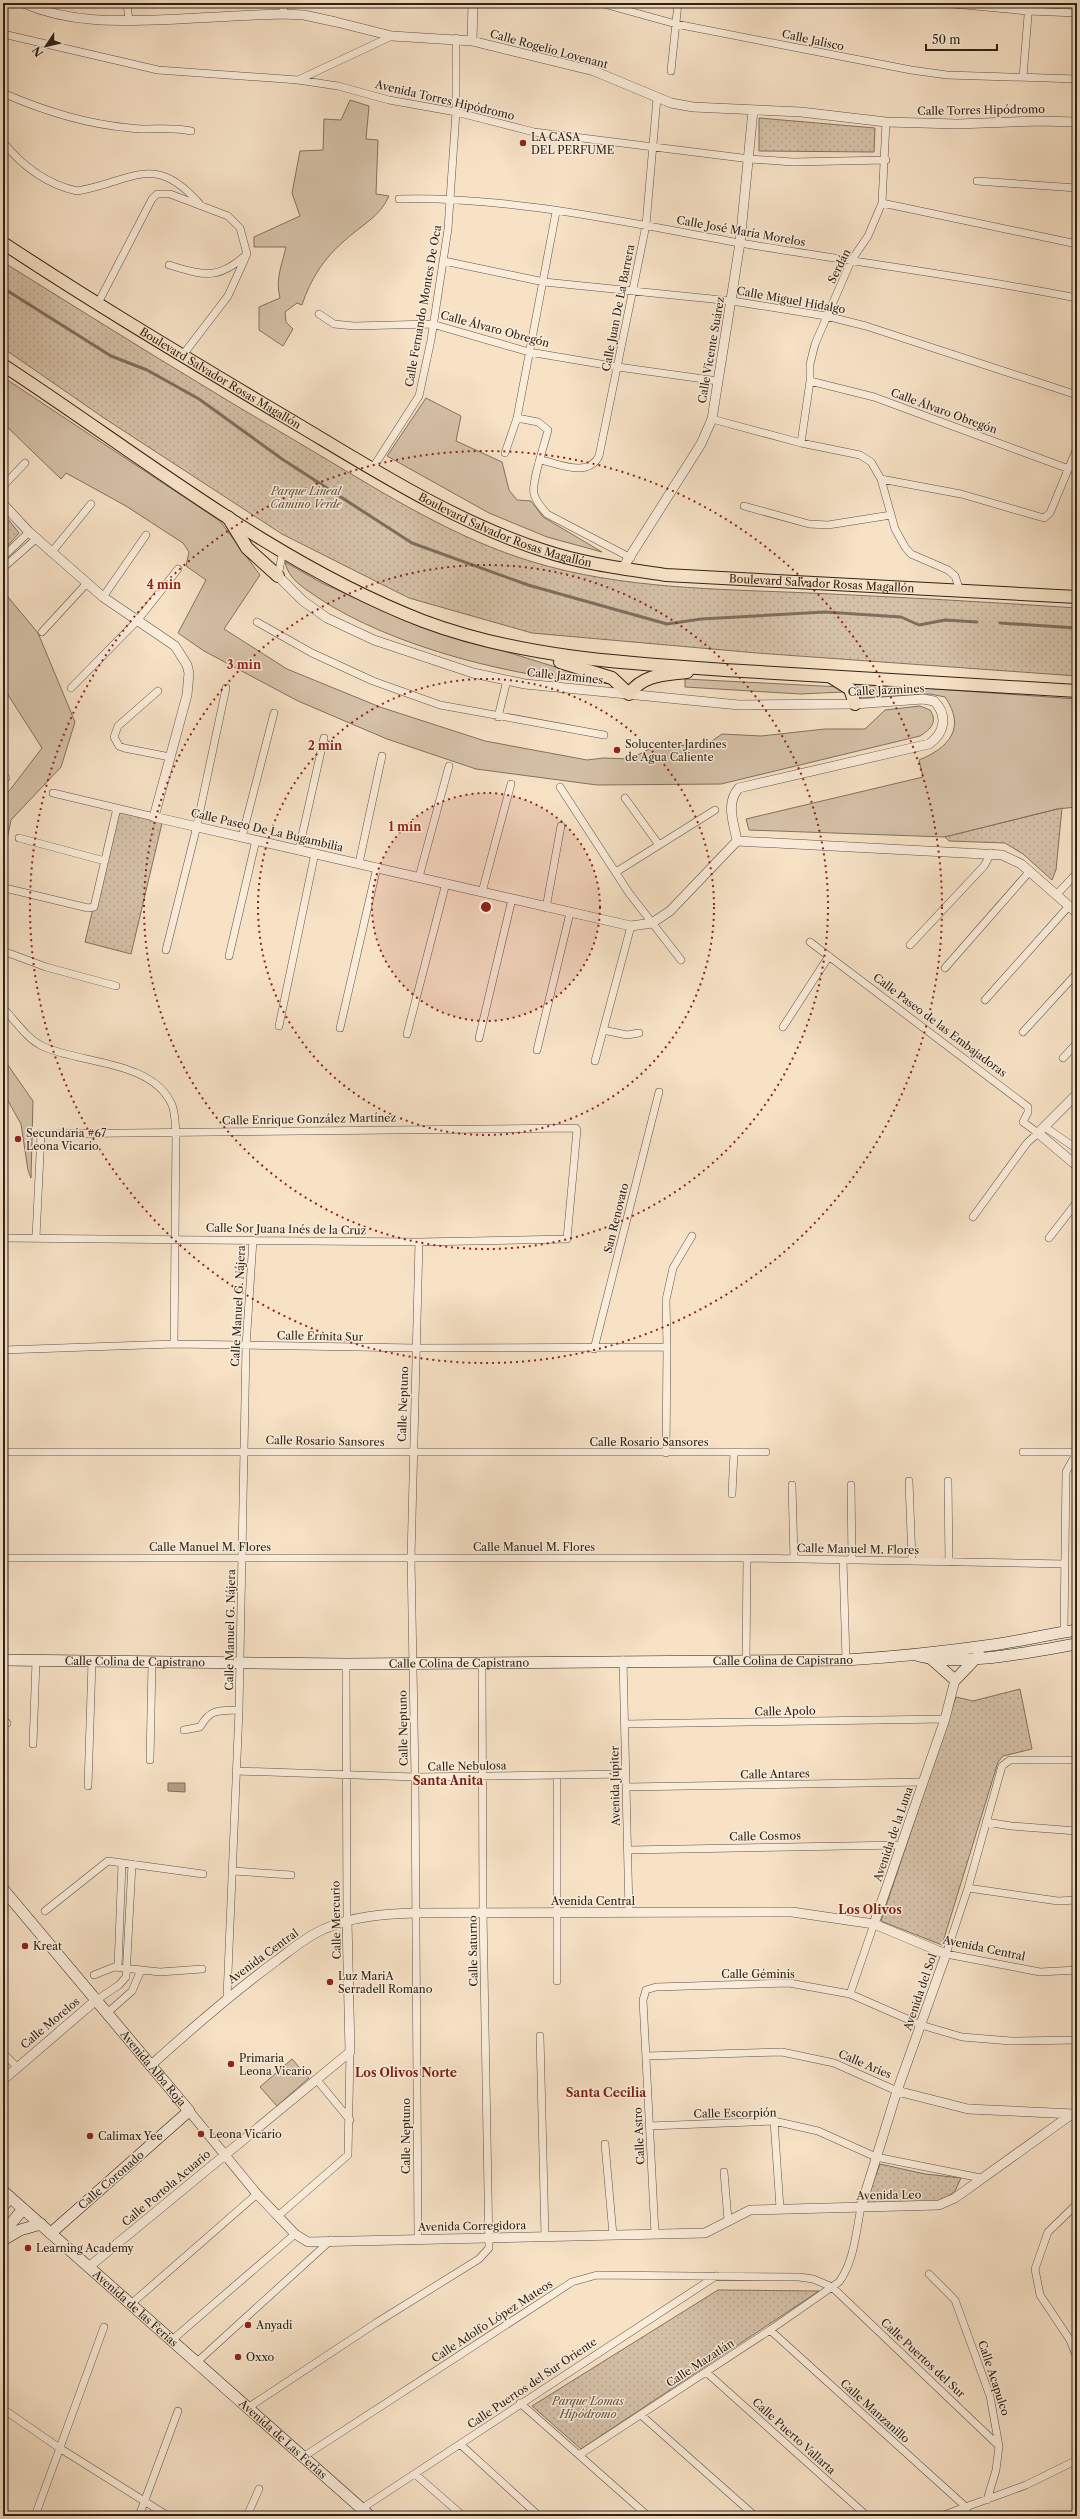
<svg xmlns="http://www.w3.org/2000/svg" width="1080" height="2519" viewBox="0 0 1080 2519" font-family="'Libre Caslon Text',serif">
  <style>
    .grass { fill: #d5c1a8; stroke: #817260 }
    .park { fill: url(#park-dots); stroke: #817260 }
    .water { fill: #b2a18b; stroke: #7d6e5d }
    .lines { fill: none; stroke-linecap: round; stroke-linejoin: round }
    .stream { stroke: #7d6e5d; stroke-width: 3 }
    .minor-casing { stroke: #605244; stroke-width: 8 }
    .tertiary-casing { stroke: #605244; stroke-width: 10 }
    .secondary-casing { stroke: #2d2218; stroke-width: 12 }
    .trunk-casing { stroke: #2d2218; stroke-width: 14 }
    .minor { stroke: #faecda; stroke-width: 7 }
    .tertiary { stroke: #faecda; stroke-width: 9 }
    .secondary { stroke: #faecda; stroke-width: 11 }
    .trunk { stroke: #f7e2c6; stroke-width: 12 }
    .ring { fill: none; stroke: #8f2418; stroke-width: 2; stroke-dasharray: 2 4 }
    .poi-dot { fill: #8f2418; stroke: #faecda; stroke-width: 1.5 }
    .labels { text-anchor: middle; stroke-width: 3; stroke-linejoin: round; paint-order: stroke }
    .street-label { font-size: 11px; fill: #2d2218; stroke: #faecda }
    .poi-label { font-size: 11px; fill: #2d2218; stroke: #faecda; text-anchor: start }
    .park-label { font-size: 11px; font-style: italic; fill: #5f5243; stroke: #faecda }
    .neighbourhood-label { font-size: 12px; font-weight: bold; fill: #7a1f14; stroke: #faecda }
    .centre { fill: #8f2418; stroke: #faecda; stroke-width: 2 }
    .ring-label { font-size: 12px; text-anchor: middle; font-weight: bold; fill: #8f2418; stroke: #faecda; stroke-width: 3; stroke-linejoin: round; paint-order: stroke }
  </style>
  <defs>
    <pattern id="park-dots" width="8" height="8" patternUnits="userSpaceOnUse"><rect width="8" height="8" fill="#d5c1a8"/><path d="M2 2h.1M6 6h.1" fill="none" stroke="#b7a690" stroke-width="1.8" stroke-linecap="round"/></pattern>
  </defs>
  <rect width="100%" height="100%" fill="#f7e2c6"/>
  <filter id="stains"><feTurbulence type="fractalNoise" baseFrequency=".005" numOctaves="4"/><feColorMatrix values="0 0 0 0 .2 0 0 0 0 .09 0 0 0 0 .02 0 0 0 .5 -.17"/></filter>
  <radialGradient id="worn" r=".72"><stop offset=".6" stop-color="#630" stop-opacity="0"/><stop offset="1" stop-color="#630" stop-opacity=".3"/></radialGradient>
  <path class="grass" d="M350,100l19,6 -3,33 12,1 -2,54 13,2c-9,21 -29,30 -45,45 -20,17 -34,39 -42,64l-5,-2 -12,9 1,10 7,7 -10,17 -24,-16v-23l21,-9c-5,-19 2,-33 6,-51h-32v-10l46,-21 -8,-23 8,-42 23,-1 1,-31 17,1z
    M3,377l217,144 40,54 -36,54 63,40 93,38 105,34 102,19 17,-2 26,1 21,-11 58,-5 13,-9 39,2 64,-7h40l20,-19 35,-4 10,4c8,12 1,19 -10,26l-199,48 -124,1 -121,-16 -89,-30 -89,-38 -94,-50 -26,-18 28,-53 -20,-14 3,-14 -6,-9 -57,-37 -60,-33 -5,6 -58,-56z
    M426,398l35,18 -5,25 46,21 7,28 8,10 14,1 12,16 59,35 -55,-15 -58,-24 -102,-57z
    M285,562l37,21 84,38 205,63c-91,-5 -218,-36 -294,-87 -13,-9 -29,-18 -32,-35z
    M3,591l35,42 37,89 -14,45 -50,53 -8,40v-61l39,-51 -39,-61z
    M685,679l156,8 2,5 -43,2 -115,-7z
    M852,683l225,16v108l-20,2 -112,28 -196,-7 -3,-11 177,-42 -4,-17c29,-12 48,-31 26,-63l-15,-3 -69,4v-7z
    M3,1058l30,43 -2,77 -3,-8 -7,-46 -18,-32z
    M292,2059l17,19 -32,28 -17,-19z"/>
  <path class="park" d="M759,118l116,10 -1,24 -115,-1z
    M3,262c104,65 207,129 313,191 69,41 140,86 217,109 89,27 185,27 277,31 89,4 178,9 267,15v68l-320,-23 -225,-20 -123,-35 -127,-64 -178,-116 -101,-70z
    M3,513l16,20 -16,18z
    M117,808l46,11 -32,135 -46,-12z
    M1062,808l-6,62 -4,10 -29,-26 -18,-11 -56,-2 -4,-4z
    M1020,1689l12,60 -29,7 -5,6 -56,183 -61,-24 75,-224 17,4z
    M880,2164l45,10 36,4 -6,13 -13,10 -77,4z
    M718,2290l101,1 -238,158 -49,-43z"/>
  <path class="water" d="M168,1783h17v9l-17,-1z"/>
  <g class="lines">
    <path class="stream" d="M3,288l108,68 36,14 52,29 83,60 130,84 116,42 139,39 34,-5 124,-7 76,5 18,8 26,-5 32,2
      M1000,623l77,5"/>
    <defs>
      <path id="minor" d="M127,3l2,18
        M600,3l76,21 235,46 36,5 130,4
        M832,3l4,1
        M942,3l86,8 49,2
        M282,14l3,-11
        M3,34l155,36 140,10 40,6 51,14 67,12 78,20 216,27 43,3 93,-2
        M671,71l7,-68
        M1023,77l6,-74
        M298,80l94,-44
        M3,93c41,18 82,31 127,35 22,3 36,-2 61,3
        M3,142c20,25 43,42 74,49 55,-9 76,-40 122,12
        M977,181l100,7
        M399,199c112,-3 230,24 341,44 112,19 225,33 337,55
        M882,203l195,41
        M444,261l100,21 188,19 94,15 40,10 211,69
        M169,265c34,10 48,16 77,-10
        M97,305l55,-106 5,-5h13l58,22 12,12 7,26 -19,42 -46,60
        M319,314l15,10 20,2 78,-2 97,28 89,15 100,14
        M810,381l64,16 195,72
        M517,418l21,4 10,8c-3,13 -17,53 -14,64 2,8 8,14 13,20l84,44
        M712,419l89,24 59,12 11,7 10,17 14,50 10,18 6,7 37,16 7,6 5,15
        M801,443l9,-62v-17l5,-20 36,-83 17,-25 14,-33 4,-81
        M505,453l12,-35 39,-206
        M541,460c19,4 47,18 58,-4l47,-231 11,-127
        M372,469l47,-73 12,-56 17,-111 8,-117v-74
        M881,479l80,15 83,24 6,-5 27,-65
        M3,486l22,-23
        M744,506l65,18 19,1 63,-10
        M51,553l40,-49
        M3,557l26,-25
        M3,568l34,-30
        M278,576l5,-26
        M103,597l43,-62
        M257,622l55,31 61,28 67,24 164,30
        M42,632l45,-49
        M71,688l66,-67 41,-52
        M158,691l-40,35 -4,11 5,9 5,2 46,9
        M498,717l9,-37
        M3,775l3,3
        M560,787l69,106 52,67
        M53,793l101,24
        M625,798l34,47
        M242,837l32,-124
        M19,838l86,23
        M299,849l25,-111
        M359,863l23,-107
        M616,872l99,-62
        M419,877l30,-111
        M9,889l79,19 6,-1 23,-99
        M482,892l29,-108
        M1057,894l20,-21
        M546,908l15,-82
        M810,942l218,165v5l-5,10 15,11 -11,10 -54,74
        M910,945l74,-79 7,-13
        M166,950l29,-116 31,-146
        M3,951l43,16 70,19
        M229,956l27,-116
        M945,968l85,-97
        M985,1000l84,-94
        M3,1008c12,12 23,30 39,38 38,18 111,14 130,59 3,7 3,18 4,27l-2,212
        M279,1026l36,-173
        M783,1027l46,-71
        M340,1028l37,-161
        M603,1030l24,5 12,-2
        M1023,1032l54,-59
        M407,1034l39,-151
        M479,1038l33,-139
        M537,1050l33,-137
        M1063,1058l14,-15
        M595,1061l36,-135
        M1045,1127l32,22
        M3,1238l416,4 148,-3 10,-109 -1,-2 -535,6 -5,103
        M1049,1238l28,-36
        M667,1347l-1,-47 7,-32 19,-32
        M594,1349l65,-257
        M3,1350l171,-6 242,4 251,-1 -1,106
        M3,1452h763
        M1023,1452h54
        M909,1481l3,80
        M948,1481l1,81
        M792,1485l2,74
        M851,1485l1,75
        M732,1494l2,-42
        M3,1558h744l318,6
        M843,1560l3,100
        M1064,1632l2,-160 11,-20
        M623,1660l6,252
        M746,1662l1,-104
        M346,1664l1,256
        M3,1724l4,-1
        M625,1724l320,-5
        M184,1730l16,-3c11,-19 19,-16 39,-17
        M33,1744l3,-83
        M150,1760l2,-97
        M1077,1760h-67l-8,6 -34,122 -22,66 94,18 37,-2
        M236,1771l179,6 211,-3
        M557,1776v205
        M88,1786l4,-125
        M626,1787l297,-5
        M986,1822l25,4 66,5
        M628,1850l274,-5
        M233,1871l58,4
        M968,1888l90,13 19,-1
        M45,1911l63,-50 95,13
        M118,1967l4,-104
        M94,1975l20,-8 46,5 42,-3
        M850,1994l24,-70
        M227,1997l12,-287 7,-364 7,-106
        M95,2001l24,-16 7,-8 6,-113
        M106,2014l26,-23 9,-21
        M540,2036l5,200
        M3,2053l14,14
        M646,2056l136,-4 52,11 63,28
        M317,2080l33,40
        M774,2121l6,87
        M649,2126l125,-5 44,10 58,26 105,21
        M605,2144l8,91
        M724,2172l4,48
        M1077,2204l-29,28 -13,37 5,26 30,45 7,18
        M278,2216l70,-61 2,-103
        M655,2234l-12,-234 3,-10 10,-3 133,-4 61,11 71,31 41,12 49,4 66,-1
        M418,2238l-3,-461 -4,-219 8,-316
        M929,2274l26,26 35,96 9,50 -3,24 -9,30
        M131,2304l126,-110
        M770,2330l197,178
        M172,2340l123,-106
        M197,2362l134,-122
        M706,2372l161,144
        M520,2403l128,113
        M249,2407l127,-84 103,-64 10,-11 -6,-336 -1,-249
        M3,2409l58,40 107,67
        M641,2415l114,101
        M460,2444l79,72
        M579,2455l191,-125 69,-48c15,-20 17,-50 22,-75
        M303,2457l269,-175 25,-7 202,2 14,2 19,8 167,159
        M415,2474l48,42
        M361,2509l355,-233
        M35,2516l69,-189
        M139,2516l39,-105
        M247,2516l12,-27
        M941,2516l85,-31 51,-25"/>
      <path id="tertiary" d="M23,3c50,22 103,18 156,16 34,-2 69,-4 103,-5l22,1 32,7 56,14 80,5 122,30 77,32 22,4 108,5 85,10 71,2 83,-3 37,1
        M472,41l1,-38
        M3,504l26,28 74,65 72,49 12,19 2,8 -2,22 -33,122 477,109 21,-3 18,-12 67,-70
        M622,569l79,-125 11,-25 28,-176 13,-133
        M278,576l25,25 24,17 47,22 99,33 52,11 214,21 116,-1 68,-5 11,2c14,14 11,32 -5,43l-190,44c-14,15 -5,35 -2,53l265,14 19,9 56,49
        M1077,1094l-39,39 39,33
        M874,1924l71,-205 10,-39
        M150,2066c41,-37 81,-72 126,-105 15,-11 31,-25 48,-32 29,-13 61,-15 92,-16l376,-1 82,12 72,30 -49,137 -36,116
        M3,2080l92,-79
        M897,2091l71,18 106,5
        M189,2111l68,83 38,40 13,8 397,-9 45,-23 189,-5 16,-7 117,-84
        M90,2266l260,-214 -3,-132"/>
      <g id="secondary">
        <path d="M916,1655c40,13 118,-4 161,-11"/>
        <path d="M929,1657l26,23 24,-25"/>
        <path id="s1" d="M3,1660l343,4 500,-4c49,-3 97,-8 146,-15 29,-4 57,-11 85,-15"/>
        <path id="s2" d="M3,1889l186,222 -138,122"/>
        <path id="s3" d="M3,2191l367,325"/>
        <path d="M3,2206l7,-9"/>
        <path d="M3,2233l20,-24"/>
        <path d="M3,2240l17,-10 21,-6"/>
      </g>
      <g id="trunk">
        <path id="s4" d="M3,243c89,59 180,113 272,168 87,51 173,109 270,140 39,13 81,18 121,24l411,22"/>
        <path d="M3,365c135,88 268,197 420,256 101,38 212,43 319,50 111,7 223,13 335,20"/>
        <path d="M228,517l19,31 31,28"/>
        <path d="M560,662l52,16 17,16c15,-20 35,-19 58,-22"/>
        <path d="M831,677l19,12 5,15"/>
      </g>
    </defs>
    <use href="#minor" class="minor-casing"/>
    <use href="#tertiary" class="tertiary-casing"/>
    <use href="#secondary" class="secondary-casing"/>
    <use href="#trunk" class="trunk-casing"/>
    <use href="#minor" class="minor"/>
    <use href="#tertiary" class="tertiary"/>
    <use href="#secondary" class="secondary"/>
    <use href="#trunk" class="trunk"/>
  </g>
  <circle cx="486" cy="907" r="114" fill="#8f2418" fill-opacity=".12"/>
  <g class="ring">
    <circle cx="486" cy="907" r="114"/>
    <circle cx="486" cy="907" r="228"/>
    <circle cx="486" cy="907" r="342"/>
    <circle cx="486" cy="907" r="456"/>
  </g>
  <g class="poi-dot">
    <circle cx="523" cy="143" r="4"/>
    <circle cx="617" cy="750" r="4"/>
    <circle cx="18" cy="1139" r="4"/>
    <circle cx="25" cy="1946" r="4"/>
    <circle cx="330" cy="1982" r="4"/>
    <circle cx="231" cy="2064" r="4"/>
    <circle cx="201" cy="2134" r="4"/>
    <circle cx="90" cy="2136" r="4"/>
    <circle cx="28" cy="2248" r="4"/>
    <circle cx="248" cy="2325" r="4"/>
    <circle cx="238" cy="2357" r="4"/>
  </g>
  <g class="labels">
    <g class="street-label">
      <text transform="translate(813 40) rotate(12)" y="4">Calle Jalisco</text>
      <text transform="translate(549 49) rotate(15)" y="4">Calle Rogelio Lovenant</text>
      <text transform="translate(445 100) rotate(13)" y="4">Avenida Torres Hipódromo</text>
      <text transform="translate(981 110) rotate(-1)" y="4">Calle Torres Hipódromo</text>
      <text transform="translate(741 231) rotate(10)" y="4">Calle José María Morelos</text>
      <text transform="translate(839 266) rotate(-63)" y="4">Serdán</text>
      <text transform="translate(791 300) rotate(10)" y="4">Calle Miguel Hidalgo</text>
      <text transform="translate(423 306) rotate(-80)" y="4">Calle Fernando Montes De Oca</text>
      <text transform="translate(618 308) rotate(-79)" y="4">Calle Juan De La Barrera</text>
      <text transform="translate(495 329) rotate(15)" y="4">Calle Álvaro Obregón</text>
      <text transform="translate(711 350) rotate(-80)" y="4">Calle Vicente Suárez</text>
      <text dy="4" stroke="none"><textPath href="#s4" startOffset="256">Boulevard Salvador Rosas Magallón</textPath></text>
      <text transform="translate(944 411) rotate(20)" y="4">Calle Álvaro Obregón</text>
      <text dy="4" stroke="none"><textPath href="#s4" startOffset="580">Boulevard Salvador Rosas Magallón</textPath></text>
      <text dy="4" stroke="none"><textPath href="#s4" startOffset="904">Boulevard Salvador Rosas Magallón</textPath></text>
      <text transform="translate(565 676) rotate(6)" y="4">Calle Jazmines</text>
      <text transform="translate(886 690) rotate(-3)" y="4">Calle Jazmines</text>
      <text transform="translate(267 830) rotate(13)" y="4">Calle Paseo De La Bugambilia</text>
      <text transform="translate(940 1025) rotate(37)" y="4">Calle Paseo de las Embajadoras</text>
      <text transform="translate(309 1119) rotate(-1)" y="4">Calle Enrique González Martínez</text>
      <text transform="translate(616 1218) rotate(-76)" y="4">San Renovato</text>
      <text transform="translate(286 1229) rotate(1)" y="4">Calle Sor Juana Inés de la Cruz</text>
      <text transform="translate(238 1306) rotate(-87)" y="4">Calle Manuel G. Nájera</text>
      <text transform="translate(320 1336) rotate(1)" y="4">Calle Ermita Sur</text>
      <text transform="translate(403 1404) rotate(-88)" y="4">Calle Neptuno</text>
      <text transform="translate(325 1441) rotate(1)" y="4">Calle Rosario Sansores</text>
      <text x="649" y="1446">Calle Rosario Sansores</text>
      <text x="210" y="1551">Calle Manuel M. Flores</text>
      <text x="534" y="1551">Calle Manuel M. Flores</text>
      <text transform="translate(858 1549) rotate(1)" y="4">Calle Manuel M. Flores</text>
      <text transform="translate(230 1630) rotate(-89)" y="4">Calle Manuel G. Nájera</text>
      <text dy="4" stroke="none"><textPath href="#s1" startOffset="780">Calle Colina de Capistrano</textPath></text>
      <text dy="4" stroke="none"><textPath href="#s1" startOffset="132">Calle Colina de Capistrano</textPath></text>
      <text dy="4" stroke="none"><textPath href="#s1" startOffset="456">Calle Colina de Capistrano</textPath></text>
      <text transform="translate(785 1711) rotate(-1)" y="4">Calle Apolo</text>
      <text transform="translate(403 1728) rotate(-91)" y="4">Calle Neptuno</text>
      <text transform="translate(467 1766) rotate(-1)" y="4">Calle Nebulosa</text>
      <text transform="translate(775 1774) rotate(-1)" y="4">Calle Antares</text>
      <text transform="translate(615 1786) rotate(-91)" y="4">Avenida Júpiter</text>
      <text transform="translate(893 1834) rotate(-71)" y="4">Avenida de la Luna</text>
      <text transform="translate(765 1836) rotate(-1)" y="4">Calle Cosmos</text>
      <text x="593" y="1905">Avenida Central</text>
      <text transform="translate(336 1920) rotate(-91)" y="4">Calle Mercurio</text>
      <text transform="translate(984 1948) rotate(12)" y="4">Avenida Central</text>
      <text transform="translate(473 1951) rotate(-91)" y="4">Calle Saturno</text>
      <text transform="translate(263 1956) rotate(-36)" y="4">Avenida Central</text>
      <text x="758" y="1978">Calle Géminis</text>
      <text transform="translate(920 1992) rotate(-71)" y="4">Avenida del Sol</text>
      <text transform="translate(50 2023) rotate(-40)" y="4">Calle Morelos</text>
      <text transform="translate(865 2064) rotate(23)" y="4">Calle Aries</text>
      <text dy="4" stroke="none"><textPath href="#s2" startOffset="234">Avenida Alba Roja</textPath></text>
      <text transform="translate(735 2113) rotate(-1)" y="4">Calle Escorpión</text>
      <text transform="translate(406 2136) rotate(-90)" y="4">Calle Neptuno</text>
      <text transform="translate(639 2136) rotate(-93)" y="4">Calle Astro</text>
      <text transform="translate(111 2180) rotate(-41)" y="4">Calle Coronado</text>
      <text transform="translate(166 2188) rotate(-40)" y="4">Calle Portola Acuario</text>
      <text transform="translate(889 2195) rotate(-1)" y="4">Avenida Leo</text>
      <text transform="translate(472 2226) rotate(-1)" y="4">Avenida Corregidora</text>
      <text dy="4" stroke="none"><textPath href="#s3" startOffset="177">Avenida de las Ferias</textPath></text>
      <text transform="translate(492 2321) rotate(-33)" y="4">Calle Adolfo López Mateos</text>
      <text transform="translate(923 2358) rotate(43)" y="4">Calle Puertos del Sur</text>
      <text transform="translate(700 2363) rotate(-33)" y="4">Calle Mazatlán</text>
      <text transform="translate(994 2378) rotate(72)" y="4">Calle Acapulco</text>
      <text transform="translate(532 2383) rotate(-34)" y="4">Calle Puertos del Sur Oriente</text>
      <text transform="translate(875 2411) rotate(42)" y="4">Calle Manzanillo</text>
      <text transform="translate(794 2436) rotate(42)" y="4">Calle Puerto Vallarta</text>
      <text dy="4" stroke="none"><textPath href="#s3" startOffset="374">Avenida de Las Ferias</textPath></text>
    </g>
    <g class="poi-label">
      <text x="531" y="141">LA CASA<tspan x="531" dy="13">DEL PERFUME</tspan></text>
      <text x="625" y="748">Solucenter Jardines<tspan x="625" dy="13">de Agua Caliente</tspan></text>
      <text x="26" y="1137">Secundaria #67<tspan x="26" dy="13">Leona Vicario</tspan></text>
      <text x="33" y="1950">Kreat</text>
      <text x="338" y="1980">Luz MariA<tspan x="338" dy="13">Serradell Romano</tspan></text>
      <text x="239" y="2062">Primaria<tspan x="239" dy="13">Leona Vicario</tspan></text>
      <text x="209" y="2138">Leona Vicario</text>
      <text x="98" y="2140">Calimax Yee</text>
      <text x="36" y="2252">Learning Academy</text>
      <text x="256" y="2329">Anyadi</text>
      <text x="246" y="2361">Oxxo</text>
    </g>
    <g class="park-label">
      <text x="306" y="495">Parque Lineal<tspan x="306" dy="13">Camino Verde</tspan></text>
      <text x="588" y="2405">Parque Lomas<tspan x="588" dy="13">Hipódromo</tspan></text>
    </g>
    <g class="neighbourhood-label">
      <text x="448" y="1785">Santa Anita</text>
      <text x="870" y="1914">Los Olivos</text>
      <text x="406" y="2077">Los Olivos Norte</text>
      <text x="606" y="2097">Santa Cecilia</text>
    </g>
  </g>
  <circle cx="486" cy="907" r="6" class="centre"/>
  <g class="ring-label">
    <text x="164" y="589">4 min</text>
    <text x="244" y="669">3 min</text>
    <text x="325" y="750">2 min</text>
    <text x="405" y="831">1 min</text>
  </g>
  <rect width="1080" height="2519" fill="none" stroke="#f7e2c6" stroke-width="16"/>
  <rect x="4" y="4" width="1072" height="2511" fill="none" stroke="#2d2218" stroke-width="2"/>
  <rect x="8" y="8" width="1064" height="2503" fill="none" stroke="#2d2218"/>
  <g transform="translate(46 46) rotate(235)" stroke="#faecda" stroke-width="3" paint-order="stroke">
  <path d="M0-3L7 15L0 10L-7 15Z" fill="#2d2218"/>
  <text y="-6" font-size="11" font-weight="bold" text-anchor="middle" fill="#2d2218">N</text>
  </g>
  <path d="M926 44v6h71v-6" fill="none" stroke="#2d2218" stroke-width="2"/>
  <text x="932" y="44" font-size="12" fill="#2d2218" stroke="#faecda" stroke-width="3" paint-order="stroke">50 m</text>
  <rect width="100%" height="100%" filter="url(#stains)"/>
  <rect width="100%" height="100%" fill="url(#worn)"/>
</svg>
